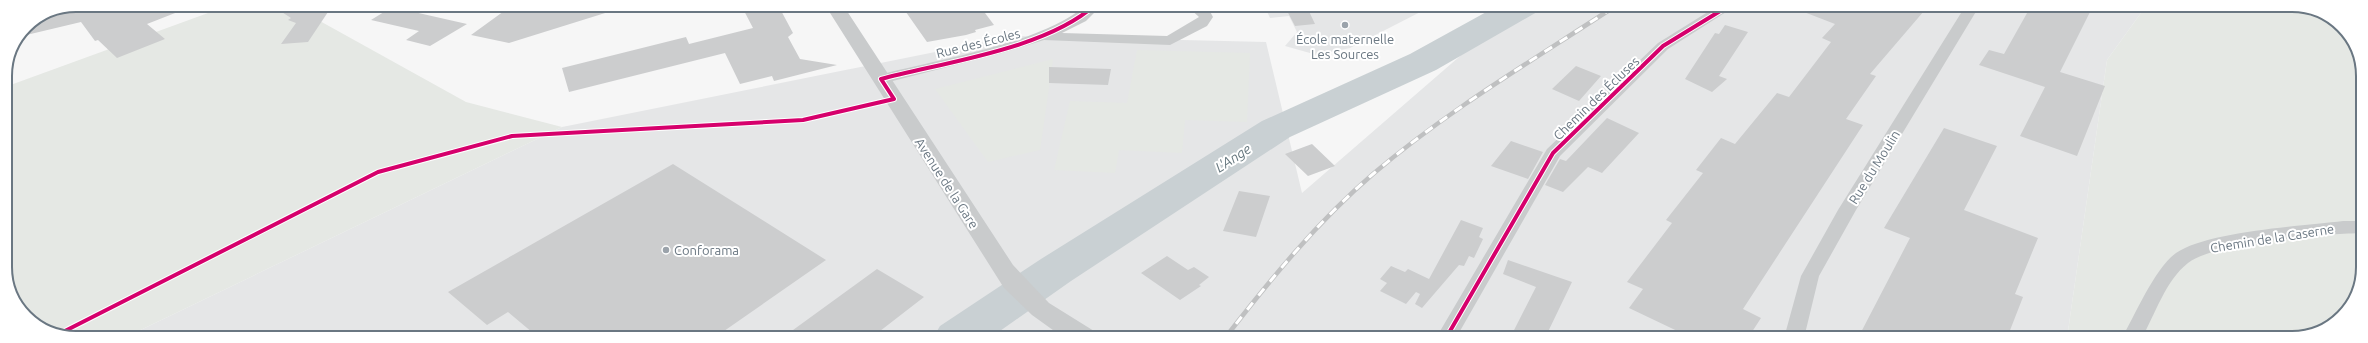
<svg xmlns="http://www.w3.org/2000/svg" width="2368" height="343" viewBox="0 0 2368 343" font-family="Ubuntu,sans-serif">
  <style>
    .built { fill: #e5e6e7 }
    .green { fill: #e5e8e4 }
    .lines { fill: none; stroke-linecap: round; stroke-linejoin: round }
    .river { fill: #c9d0d3; fill-rule: evenodd }
    .building { fill: #cccdce }
    .minor { fill: #c9cbcc; fill-rule: evenodd }
    .tertiary { fill: #c9cbcc; fill-rule: evenodd }
    .rail-casing { stroke: #bfc0c1; stroke-width: 4.5 }
    .rail { stroke: #fff; stroke-width: 3; stroke-dasharray: 9; stroke-linecap: butt }
    .cycleway-casing { stroke: #fff; stroke-width: 6 }
    .cycleway { stroke: #d6006c; stroke-width: 4 }
    .poi-dot { fill: #9ba3ab; stroke: #fff; stroke-width: 1.5 }
    .labels { text-anchor: middle; stroke-width: 4; stroke-linejoin: round; paint-order: stroke }
    .poi-label { font-size: 13px; fill: #6a7782; stroke: #fff }
    .street-label { font-size: 13px; fill: #6a7782; stroke: #fff }
    .water-label { font-size: 14px; font-style: italic; fill: #66777e; stroke: #fff }
    .rim { fill: none; stroke: #6a7782; stroke-width: 2 }
  </style>
  <rect width="100%" height="100%" fill="#f6f6f6"/>
  <path class="built" d="M1264,5h170l-84,43 -33,7 -32,-9 12,-14 -8,-16 -19,2z
    M1519,5l627,1 -39,54 -40,278 -1941,-1 436,-210 453,-91 251,6 36,151z"/>
  <path class="green" d="M230,5h61l175,97 96,25 -436,210h-59l-38,-17 -22,-35 -2,-198z
    M2146,6h155l38,17 23,39v214l-23,44 -47,18h-225l40,-278z
    M1137,50l113,3 -3,69 -62,-2 -3,33 -63,-3 -4,23 -61,-3 16,-69 57,2z
    M1053,59l-13,91 -52,12 -53,-73z"/>
  <g class="lines">
    <path class="river" d="M1499,5h43l-5,7 -101,58 -146,67 -219,144 -81,57h-57l7,-12 101,-67 221,-138 148,-67z"/>
  </g>
  <path class="building" d="M76,5h116l1,1 -46,18 18,15 -48,19 -19,-18 -3,1 -14,-19 -63,15 8,-11 23,-16z
    M271,5h41l16,7 -20,30 -27,2 15,-21 -8,-3 3,-2z
    M538,5h80v4l-109,34 -38,-8 40,-29 13,3z
    M741,5h37l15,28 -5,4 12,22 37,6 -63,16 -2,-5 -32,8 -15,-31 -156,39 -7,-24 124,-31 3,7 64,-16z
    M901,5h78l15,20 -19,5 1,2 -10,3 -39,7z
    M1284,5h22l9,19 -20,2z
    M1791,5h115l18,6 -54,63 6,2 -30,43 17,6 -120,184 18,9 -13,20h-56l-63,-30 14,-19 -16,-7 45,-59 -6,-3 37,-47 -7,-3 25,-32 14,6 42,-51 12,4 42,-55 -9,-4 13,-14 -44,-17z
    M2031,6h62l-33,66 45,14 -28,70 -57,-20 25,-49 -66,-22 10,-15 15,4z
    M392,7l75,17 -37,22 -24,-6 13,-9 -48,-11z
    M1725,25l23,7 -29,44 8,3 -15,13 -27,-13 30,-46 4,1z
    M1576,66l25,10 -22,25 -27,-12z
    M1049,67l62,2 -3,16 -59,-2z
    M1607,118l32,15 -37,40 -14,-6 -25,25 -18,-7 15,-26 6,2z
    M1944,128l53,18 -33,64 74,28 -23,56 8,3 -16,41h-149l52,-100 -26,-10z
    M1511,141l32,11 -15,27 -37,-13z
    M1312,144l23,22 -27,10 -23,-22z
    M673,164l153,96 -112,78h-175l-31,-26 -21,13 -39,-33z
    M1239,191l31,5 -14,41 -33,-6z
    M1461,220l22,8 -4,9 4,2 -9,19 -5,-2 -5,10 -5,-1 -37,43 -7,-4 5,-10 -4,-2 -10,12 -26,-13 7,-8 -7,-4 11,-13 14,6 3,-3 21,10z
    M1167,256l21,14 6,-3 15,10 -10,8 2,1 -21,14 -39,-27z
    M1508,260l64,22 -27,56h-35l26,-51 -33,-13z
    M877,269l47,28 -53,41h-89z"/>
  <g class="lines">
    <path class="minor" d="M1086,5h16l-16,16 -24,12 105,3 32,-19 -13,-12c14,0 21,-1 27,12l-6,9 -37,19 -126,-5 -42,13 -121,31 -8,-5 3,-3c57,-16 167,-32 210,-71z
      M1719,5h18l-69,44 -108,107 -104,182h-20l111,-189 111,-106z
      M1966,5h14l-124,205 -37,66 -15,62h-20l17,-62 37,-66z
      M2343,221h19v12c-35,1 -147,9 -174,30 -22,17 -33,51 -46,75h-20c13,-23 33,-70 54,-85 32,-22 126,-27 167,-32z"/>
    <path class="tertiary" d="M825,5h18l170,260 36,38 45,28 4,7h-34l-32,-23 -28,-27z"/>
    <defs>
      <path id="rail" d="M1225,338c45,-58 92,-116 148,-164 75,-64 162,-115 244,-169"/>
    </defs>
    <use href="#rail" class="rail-casing"/>
    <use href="#rail" class="rail"/>
    <defs>
      <path id="cycleway" d="M59,334l319,-162 134,-36 291,-16 91,-21 -13,-20c64,-17 165,-30 214,-74
        M1446,338l107,-185 110,-107 67,-41"/>
    </defs>
    <use href="#cycleway" class="cycleway-casing"/>
    <use href="#cycleway" class="cycleway"/>
  </g>
  <g class="poi-dot">
    <circle cx="1345" cy="25" r="4"/>
    <circle cx="666" cy="250" r="4"/>
  </g>
  <g class="labels">
    <g class="poi-label">
      <text x="1345" y="44">École maternelle<tspan x="1345" dy="15">Les Sources</tspan></text>
      <text x="674" y="255" text-anchor="start">Conforama</text>
    </g>
    <g class="street-label">
      <text transform="translate(978 43) rotate(-14)" y="5">Rue des Écoles</text>
      <text transform="translate(1596 98) rotate(-44)" y="5">Chemin des Écluses</text>
      <text transform="translate(1874 167) rotate(-58)" y="5">Rue du Moulin</text>
      <text transform="translate(947 183) rotate(57)" y="5">Avenue de la Gare</text>
      <text transform="translate(2272 238) rotate(-9)" y="5">Chemin de la Caserne</text>
    </g>
    <g class="water-label">
      <text transform="translate(1233 158) rotate(-33)" y="5">L'Ange</text>
    </g>
  </g>
  <path d="M0 0H2368V343H0ZM76 12H2292A64 64 0 0 1 2356 76V267A64 64 0 0 1 2292 331H76A64 64 0 0 1 12 267V76A64 64 0 0 1 76 12Z" fill="#fff" fill-rule="evenodd"/>
  <path class="rim" d="M76 12H2292A64 64 0 0 1 2356 76V267A64 64 0 0 1 2292 331H76A64 64 0 0 1 12 267V76A64 64 0 0 1 76 12Z"/>
</svg>
